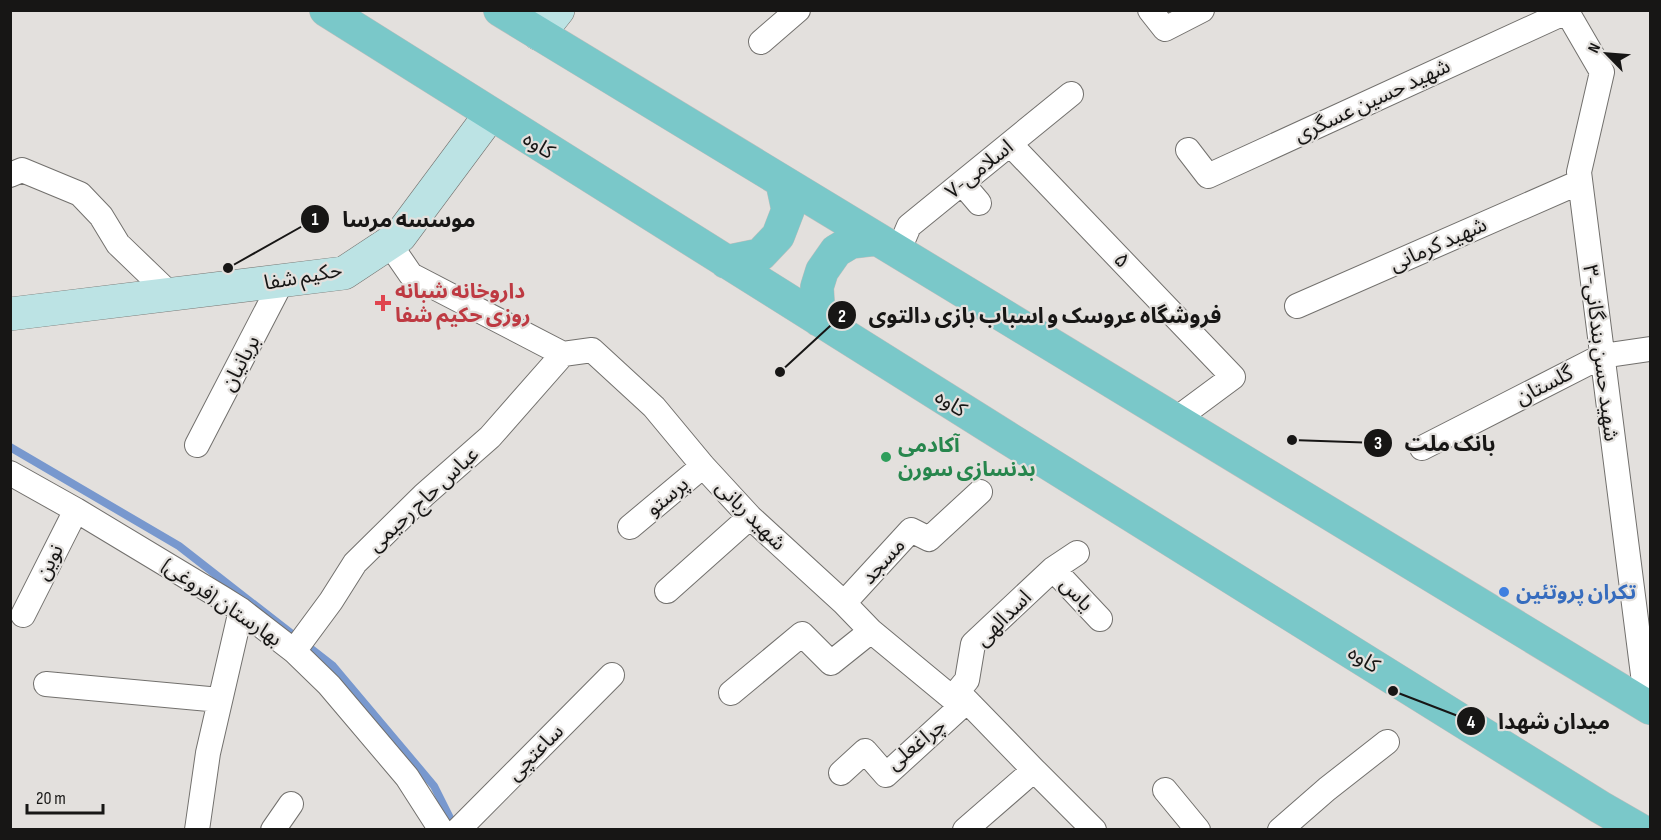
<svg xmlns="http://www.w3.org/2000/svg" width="1661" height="840" viewBox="0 0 1661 840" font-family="'Sofia Sans Condensed','Noto Sans Arabic',sans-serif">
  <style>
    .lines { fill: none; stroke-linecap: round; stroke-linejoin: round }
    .stream { stroke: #7898ce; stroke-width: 8 }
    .street-casing { stroke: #72706d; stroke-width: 26 }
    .secondary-casing { stroke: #72706d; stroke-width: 34 }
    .primary-casing { stroke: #bebebd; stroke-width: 34 }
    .street { stroke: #fff; stroke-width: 24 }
    .secondary { stroke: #bce3e4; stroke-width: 33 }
    .primary { stroke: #7ac8c9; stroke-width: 33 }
    .health-dot { fill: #e0444e; stroke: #e3e0dd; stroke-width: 2 }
    .leisure-dot { fill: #2e9e5b; stroke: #e3e0dd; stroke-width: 2 }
    .shop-dot { fill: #3f7fe0; stroke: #e3e0dd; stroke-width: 2 }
    .labels { text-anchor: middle; stroke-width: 4.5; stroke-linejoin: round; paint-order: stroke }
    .street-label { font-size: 21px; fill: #171615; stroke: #e3e0dd }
    .health-label { font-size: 21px; font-weight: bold; fill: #be3a42; stroke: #e3e0dd; text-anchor: start }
    .leisure-label { font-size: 21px; font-weight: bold; fill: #27864d; stroke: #e3e0dd; text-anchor: start }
    .shop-label { font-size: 21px; font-weight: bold; fill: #366cbe; stroke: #e3e0dd; text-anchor: start }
    .leader { fill: none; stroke: #171615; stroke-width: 2 }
    .callout-dot { fill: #171615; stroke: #e3e0dd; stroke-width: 2 }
    .mark-label { font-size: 18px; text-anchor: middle; font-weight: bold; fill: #fff }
    .callout-label { font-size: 22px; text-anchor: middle; font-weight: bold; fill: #171615; stroke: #e3e0dd; stroke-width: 4.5; stroke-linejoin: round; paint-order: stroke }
  </style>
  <rect width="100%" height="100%" fill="#e3e0dd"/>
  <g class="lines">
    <path class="stream" d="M10,447l169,99 154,120 101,120 21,42"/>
    <defs>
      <path id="street" d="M1150,10l15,19 37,-19
        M1566,10l36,62 -23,100 68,534
        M761,42l37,-32
        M1010,144l223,233 -58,43
        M1188,150l20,26 358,-164
        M10,175l12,-5 58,24 21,22 17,28 53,51
        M962,183l17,20
        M389,243l22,32 152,79 29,-4 62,57 49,59 47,51 94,86 27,28 81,67 15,3 67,69 60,60
        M898,252l11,-26 162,-132
        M1297,306l283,-124
        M197,445l85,-164
        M1422,448l180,-92 48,-7
        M10,473l66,37 146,88 19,12 53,41 35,34 78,92 34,53
        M630,527l73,-61
        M1053,569l47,50
        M667,591l83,-74
        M844,603l67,-73 18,9 51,-47
        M23,615l53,-105
        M294,651l37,-50 24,-38 69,-68 66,-58 73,-83
        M46,684l174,16
        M731,693l71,-59 29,29 40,-32
        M952,698l15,-18 6,-36 80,-75 24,-16
        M841,773l24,-22 21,24 81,-74
        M1165,790l33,40
        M197,830l11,-77 33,-143
        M273,830l18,-26
        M458,830l154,-155
        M965,830l69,-60
        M1280,830l47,-41 60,-47"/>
      <path id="secondary" d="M539,34l19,-24
        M10,314l334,-41 56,-37 90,-121"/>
      <path id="primary" d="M326,10l680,427 594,370 40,23
        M500,10l1150,698
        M726,262l34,-7 18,-19 10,-26 -6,-28
        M819,320l-2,-33 5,-16 14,-20 15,-9 25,-3"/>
    </defs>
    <use href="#street" class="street-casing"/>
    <use href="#secondary" class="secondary-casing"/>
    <use href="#primary" class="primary-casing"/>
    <use href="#street" class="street"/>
    <use href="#secondary" class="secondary"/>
    <use href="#primary" class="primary"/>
  </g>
  <path class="health-dot" d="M380 294h6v6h6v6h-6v6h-6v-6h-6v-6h6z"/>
  <circle class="leisure-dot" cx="886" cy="457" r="6"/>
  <circle class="shop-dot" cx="1504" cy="592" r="6"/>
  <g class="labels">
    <g class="street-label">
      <text transform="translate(1372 100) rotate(-25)" y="7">شهید حسین عسگری</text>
      <text transform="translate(539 145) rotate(32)" y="7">کاوه</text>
      <text transform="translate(979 169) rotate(-39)" y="7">۷-اسلامی</text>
      <text transform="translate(1438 244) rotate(-24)" y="7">شهید کرمانی</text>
      <text transform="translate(1122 260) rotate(46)" y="7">۵</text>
      <text transform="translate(303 276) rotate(-10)" y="7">حکیم شفا</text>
      <text transform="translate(1601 353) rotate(83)" y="7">۳-شهید حسن بندگانی</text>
      <text transform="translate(240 363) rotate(-62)" y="7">بریانیان</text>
      <text transform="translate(1544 385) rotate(-27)" y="7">گلستان</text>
      <text transform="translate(951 403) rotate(32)" y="7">کاوه</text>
      <text transform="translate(667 496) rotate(-40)" y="7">پرستو</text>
      <text transform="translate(423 499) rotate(-43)" y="7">عباس حاج رحیمی</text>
      <text transform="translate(751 515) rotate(45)" y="7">شهید ربانی</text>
      <text transform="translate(883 561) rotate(-48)" y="7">مسجد</text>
      <text transform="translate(49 562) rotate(-63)" y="7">نوین</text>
      <text transform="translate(1077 594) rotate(47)" y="7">یاس</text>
      <text transform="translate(222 602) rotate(34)" y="7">بهارستان (فروغی)</text>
      <text transform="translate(1003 618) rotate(-45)" y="7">اسدالهی</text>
      <text transform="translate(1364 659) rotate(32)" y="7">کاوه</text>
      <text transform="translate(916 744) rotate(-39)" y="7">چراغعلی</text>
      <text transform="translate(535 752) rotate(-45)" y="7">ساعتچی</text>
    </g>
    <g class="health-label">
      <text x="395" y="298">داروخانه شبانه‌<tspan x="395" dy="24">روزی حکیم شفا</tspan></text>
    </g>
    <g class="leisure-label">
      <text x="898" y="452">آکادمی<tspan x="898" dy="24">بدنسازی سورن</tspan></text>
    </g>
    <g class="shop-label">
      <text x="1516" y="599">تکران پروتئین</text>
    </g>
  </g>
  <path class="leader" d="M228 268L315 219M780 372L842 315M1292 440L1378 443M1393 691L1471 721"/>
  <g class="callout-dot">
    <circle cx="228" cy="268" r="6"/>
    <circle cx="780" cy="372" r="6"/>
    <circle cx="1292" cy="440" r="6"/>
    <circle cx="1393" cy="691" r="6"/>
    <circle cx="315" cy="219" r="15"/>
    <circle cx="842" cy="315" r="15"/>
    <circle cx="1378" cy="443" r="15"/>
    <circle cx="1471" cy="721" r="15"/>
  </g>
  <g class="mark-label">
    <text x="315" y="225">1</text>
    <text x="842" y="322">2</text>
    <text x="1378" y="449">3</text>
    <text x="1471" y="728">4</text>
  </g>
  <g class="callout-label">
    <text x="409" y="227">موسسه مرسا</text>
    <text x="1045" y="323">فروشگاه عروسک و اسباب بازی دالتوی</text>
    <text x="1450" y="451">بانک ملت</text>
    <text x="1554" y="729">میدان شهدا</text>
  </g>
  <rect width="1661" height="840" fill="none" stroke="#171615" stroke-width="24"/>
  <g transform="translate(1607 54) rotate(295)" stroke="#e3e0dd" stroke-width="4.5" paint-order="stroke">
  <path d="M0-4.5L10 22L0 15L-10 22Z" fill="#171615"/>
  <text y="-9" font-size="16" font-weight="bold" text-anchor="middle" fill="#171615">N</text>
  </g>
  <path d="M27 804v9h76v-9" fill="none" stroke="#171615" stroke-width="3"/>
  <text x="36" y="804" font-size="18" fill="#171615" stroke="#e3e0dd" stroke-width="4.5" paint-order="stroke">20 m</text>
</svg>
